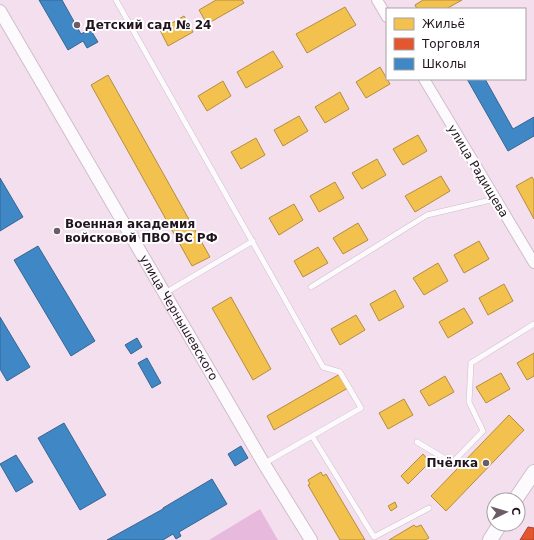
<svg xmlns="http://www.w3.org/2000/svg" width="534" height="540" viewBox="0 0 534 540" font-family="'DejaVu Sans',sans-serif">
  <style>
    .green { fill: #e7badd }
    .homes { fill: #f2c14e; stroke: #b48d40 }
    .shops { fill: #e4572e; stroke: #aa432a }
    .schools { fill: #3f88c5; stroke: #366693 }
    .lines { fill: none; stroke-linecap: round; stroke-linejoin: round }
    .service-casing { stroke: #cebeca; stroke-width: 6 }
    .minor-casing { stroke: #cebeca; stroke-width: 12 }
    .tertiary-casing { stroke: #cebeca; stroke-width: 14 }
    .secondary-casing { stroke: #cebeca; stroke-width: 16 }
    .service { stroke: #fdfafd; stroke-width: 5 }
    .minor { stroke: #fdfafd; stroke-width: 10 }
    .tertiary { stroke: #fdfafd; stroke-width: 12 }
    .secondary { stroke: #fdfafd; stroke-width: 14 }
    .poi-dot { fill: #6c5c68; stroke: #fff; stroke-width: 1.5 }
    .labels { text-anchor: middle; stroke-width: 4; stroke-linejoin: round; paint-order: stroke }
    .poi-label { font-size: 12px; font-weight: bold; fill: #22151f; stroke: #fff; text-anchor: start }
    .street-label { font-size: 12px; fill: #22151f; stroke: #fff }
  </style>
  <rect width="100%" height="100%" fill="#f4dfef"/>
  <path class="green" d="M260,509l18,31h-69z"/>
  <path class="homes" d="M216,0h26l2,3 -37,21 -8,-14z
    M423,0h39l-16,9h-29l-2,-4z
    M345,7l11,18 -49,28 -11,-19z
    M184,16l9,16 -25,14 -8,-16z
    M273,51l10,16 -37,21 -9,-16z
    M380,67l10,17 -24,14 -10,-16z
    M108,75l102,182 -18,9 -101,-181z
    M223,81l8,15 -24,15 -9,-15z
    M340,92l9,17 -24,14 -10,-16z
    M299,116l9,15 -25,15 -9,-16z
    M418,135l9,16 -24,14 -10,-16z
    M256,138l9,17 -24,14 -10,-17z
    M377,159l9,16 -24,14 -10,-16z
    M441,176l9,15 -35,21 -10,-16z
    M532,177l2,3v39l-18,-33z
    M335,182l9,16 -25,14 -9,-16z
    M294,204l9,16 -24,15 -10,-17z
    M358,223l10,17 -25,14 -10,-16z
    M479,241l10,18 -25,14 -10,-18z
    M318,247l10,16 -25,14 -9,-16z
    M438,263l10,18 -24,14 -11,-17z
    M504,284l9,17 -25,14 -9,-17z
    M395,290l9,17 -25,14 -9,-17z
    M231,297l40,72 -18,11 -41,-72z
    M464,308l9,15 -25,15 -9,-16z
    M356,315l9,15 -25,15 -9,-16z
    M534,353v23l-7,4 -10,-17z
    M501,373l9,16 -24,14 -10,-16z
    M340,374l8,14 -74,42 -7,-14z
    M445,376l9,16 -25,14 -9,-15z
    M404,399l9,16 -25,14 -9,-16z
    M509,415l15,15 -78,81 -15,-15z
    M423,454l7,8 -22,22 -7,-8z
    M321,472l2,4 3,-2 39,66h-25l-32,-55 2,-1 -2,-4z
    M395,502l2,5 -6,4 -3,-5z
    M414,525l2,2 5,-2 8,13 -4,2h-36z"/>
  <path class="shops" d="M528,527l6,1v12h-14z"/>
  <path class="schools" d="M39,0h23l19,34 9,-5 8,13 -11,6 -4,-7 -15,9z
    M467,79h18l28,50 21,-12v19l-26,15z
    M0,178l23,39 -23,14z
    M38,246l57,95 -24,15 -57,-96z
    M0,317l30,50 -23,14 -7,-12z
    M137,338l5,9 -11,7 -6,-9z
    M147,358l14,25 -9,5 -14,-25z
    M64,423l42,72 -26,15 -42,-72z
    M241,446l7,12 -13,8 -7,-12z
    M16,455l17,27 -17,10 -16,-28z
    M212,479l15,25 -48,28 2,4 -5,3 -3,-5 -10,6h-56l56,-31v-1z"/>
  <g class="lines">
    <defs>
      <path id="service" d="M116,0l207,367 17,5 21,36 -96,55
        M311,287l116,-72 68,-16
        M165,293l88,-52
        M312,436l62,101 55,-29
        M417,442l35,21 31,-32 -14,-29 2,-39 63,-39"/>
      <path id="minor" d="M377,0l10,17
        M424,79l110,184"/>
      <g id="tertiary">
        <path id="s1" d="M0,11l264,453 47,76"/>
      </g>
      <path id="secondary" d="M515,500l19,-28
        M490,540l10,-16"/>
    </defs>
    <use href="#service" class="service-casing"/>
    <use href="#minor" class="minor-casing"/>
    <use href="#tertiary" class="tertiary-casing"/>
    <use href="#secondary" class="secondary-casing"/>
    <use href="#service" class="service"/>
    <use href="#minor" class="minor"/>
    <use href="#tertiary" class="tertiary"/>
    <use href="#secondary" class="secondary"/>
  </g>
  <g class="poi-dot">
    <circle cx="77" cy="25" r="4"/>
    <circle cx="57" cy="231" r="4"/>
    <circle cx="486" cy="463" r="4"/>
  </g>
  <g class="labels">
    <g class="poi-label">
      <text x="85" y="29">Детский сад № 24</text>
      <text x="65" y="228">Военная академия<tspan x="65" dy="14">войсковой ПВО ВС РФ</tspan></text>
      <text x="478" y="467" text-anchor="end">Пчёлка</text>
    </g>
    <g class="street-label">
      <text transform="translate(478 171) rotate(59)" y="4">улица Радищева</text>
      <text dy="4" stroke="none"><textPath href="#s1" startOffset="355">улица Чернышевского</textPath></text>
    </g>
  </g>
  <rect x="386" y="8" width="140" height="72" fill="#ffffff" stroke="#a7a1a5"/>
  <rect x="394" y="18" width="20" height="12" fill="#f2c14e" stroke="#a7a1a5"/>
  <text x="422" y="28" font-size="12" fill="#22151f">Жильё</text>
  <rect x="394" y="38" width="20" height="12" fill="#e4572e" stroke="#a7a1a5"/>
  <text x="422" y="48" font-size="12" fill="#22151f">Торговля</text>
  <rect x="394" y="58" width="20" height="12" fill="#3f88c5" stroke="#a7a1a5"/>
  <text x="422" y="68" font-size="12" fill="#22151f">Школы</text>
  <g transform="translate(506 512) rotate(85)"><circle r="19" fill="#ffffff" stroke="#a7a1a5"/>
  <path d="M0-3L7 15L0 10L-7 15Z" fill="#6c5c68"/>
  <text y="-6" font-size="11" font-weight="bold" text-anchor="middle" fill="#22151f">С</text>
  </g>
</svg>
